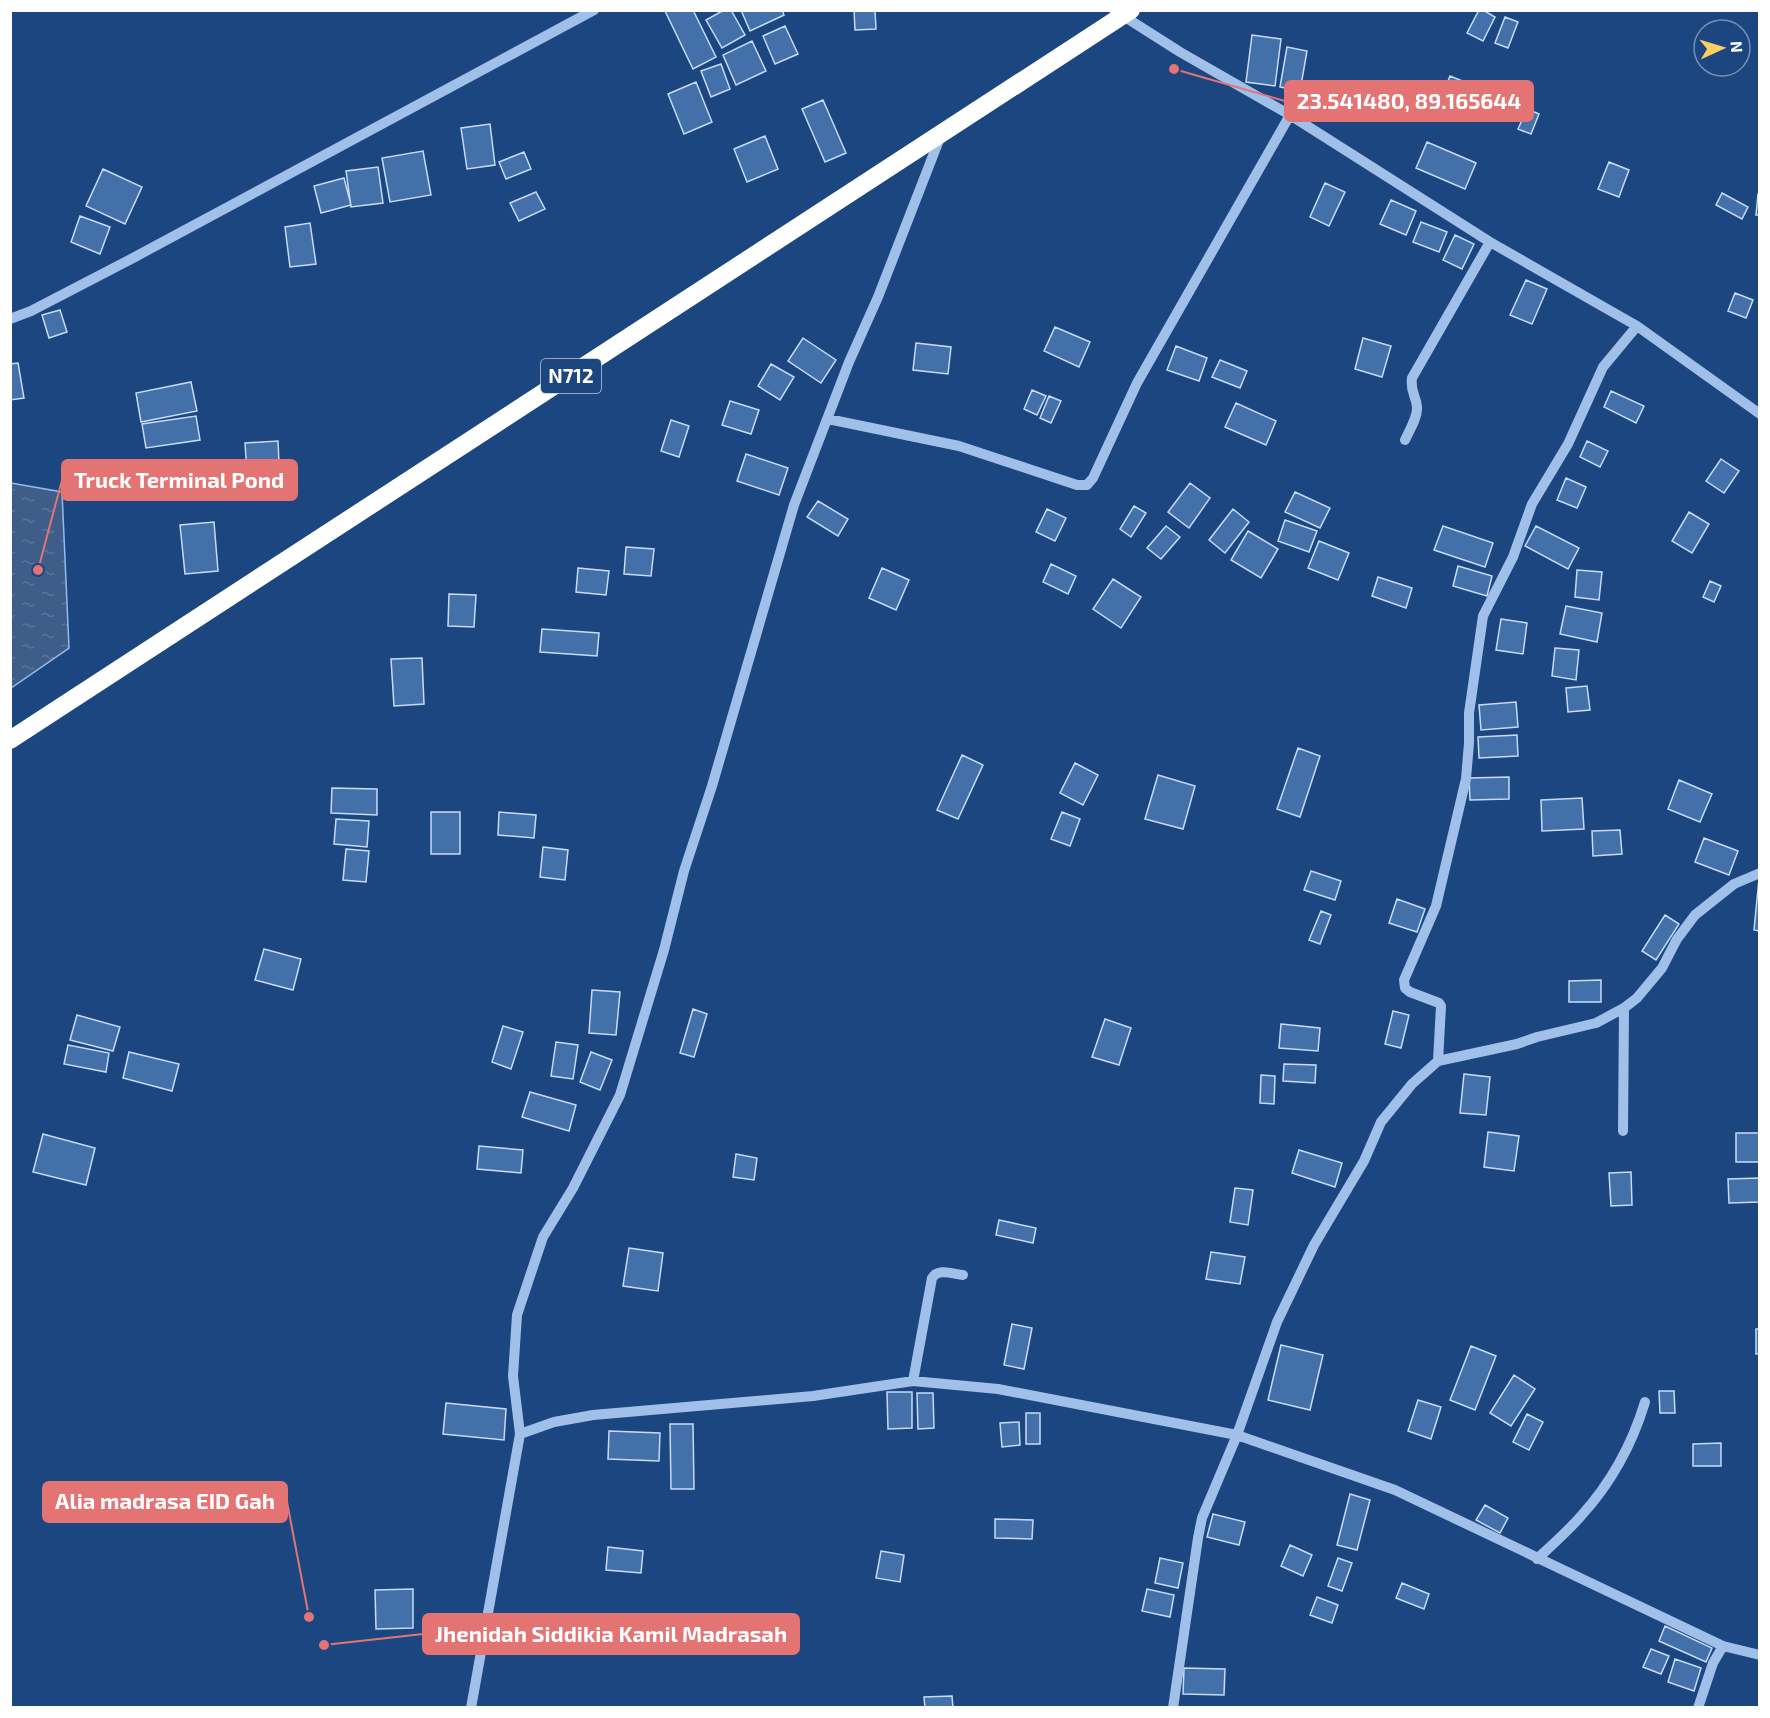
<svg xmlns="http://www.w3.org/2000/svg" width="1770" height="1718" viewBox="0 0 1770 1718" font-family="'Exo 2',sans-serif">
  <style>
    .water { fill: url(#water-ripples); stroke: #93bbeb; stroke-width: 1.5 }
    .building { fill: #4470aa; stroke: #c5dbf7; stroke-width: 1.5 }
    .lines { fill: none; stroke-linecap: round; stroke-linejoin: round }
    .minor { stroke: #a0c0e9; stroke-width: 10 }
    .highway { stroke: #fff; stroke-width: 18 }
    .labels { text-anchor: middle; stroke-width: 5; stroke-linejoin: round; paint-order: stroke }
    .shield { fill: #1c4680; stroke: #bbc8d9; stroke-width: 1.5 }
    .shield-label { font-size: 20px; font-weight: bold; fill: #fff }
    .leader { fill: none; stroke: #e47373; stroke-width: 2 }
    .callout-dot { fill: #e47373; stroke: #1c4680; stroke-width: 2 }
    .callout { fill: #e47373; stroke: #e47373; stroke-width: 2 }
    .callout-label { font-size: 22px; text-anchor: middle; font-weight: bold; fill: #fff }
  </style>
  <defs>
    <pattern id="water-ripples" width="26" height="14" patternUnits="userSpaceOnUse" patternTransform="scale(1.5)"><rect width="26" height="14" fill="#3e5d88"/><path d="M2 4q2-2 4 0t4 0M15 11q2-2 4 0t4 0" fill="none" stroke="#5b759a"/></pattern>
  </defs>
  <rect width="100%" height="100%" fill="#1c4680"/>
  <path class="water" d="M11,483l51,9 7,156 -58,40z"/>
  <path class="building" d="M693,10l23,47 -23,12 -28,-58z
    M724,10h7l14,25 -23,13 -16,-28z
    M741,10h41l2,5 -34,16z
    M854,10h21l1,19 -21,1z
    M1479,10h4l12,7 -12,24 -16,-8z
    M1505,17l13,5 -10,26 -13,-5z
    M785,26l13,28 -23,10 -12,-28z
    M1252,35l29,4 -6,47 -29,-4z
    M752,41l14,30 -30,14 -13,-30z
    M1287,47l20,4 -7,40 -20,-4z
    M721,64l9,25 -19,8 -10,-26z
    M1450,76l27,11 -13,32 -27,-10z
    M696,82l16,40 -28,12 -16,-40z
    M823,100l23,53 -21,9 -23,-53z
    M1527,109l12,5 -8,20 -13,-5z
    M490,124l5,41 -28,4 -6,-41z
    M765,136l13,33 -31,13 -13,-33z
    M1427,142l49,21 -11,26 -49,-21z
    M423,151l8,44 -41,7 -8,-44z
    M524,152l7,17 -25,10 -7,-17z
    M1609,162l20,8 -10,27 -21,-8z
    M378,167l5,36 -32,4 -5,-36z
    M103,169l39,18 -17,37 -39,-18z
    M344,178l7,27 -30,8 -7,-27z
    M1325,183l20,9 -16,34 -19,-9z
    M536,192l9,17 -26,12 -9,-18z
    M1722,193l26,14 -6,12 -26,-14z
    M1758,194h2v21h-4z
    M1391,200l25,11 -10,24 -26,-11z
    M80,216l30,11 -10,27 -29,-12z
    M1421,222l26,10 -8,20 -26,-10z
    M310,223l6,41 -26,3 -5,-40z
    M1455,235l19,9 -12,25 -19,-9z
    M1526,280l21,9 -15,35 -22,-9z
    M1735,293l18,7 -7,18 -18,-7z
    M60,310l7,22 -18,6 -7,-23z
    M1055,327l35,15 -11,25 -35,-16z
    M803,338l33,22 -15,23 -33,-22z
    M1363,338l28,8 -9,31 -27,-8z
    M916,343l35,4 -3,27 -35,-4z
    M1176,346l31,12 -8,23 -32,-11z
    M1220,360l27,11 -7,17 -28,-11z
    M18,363l6,35 -14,2v-36z
    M771,364l23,13 -14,23 -22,-14z
    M191,382l6,29 -56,11 -5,-29z
    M1032,390l14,6 -9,19 -13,-6z
    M1611,391l33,15 -8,17 -32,-16z
    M1049,396l12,5 -10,22 -11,-5z
    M730,401l29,9 -8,24 -29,-9z
    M1236,403l40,18 -10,24 -41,-18z
    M196,416l4,24 -54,8 -4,-24z
    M671,420l18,6 -10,31 -18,-6z
    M278,441l2,44 -32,2 -3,-44z
    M1587,441l21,10 -8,16 -20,-10z
    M746,454l42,14 -9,27 -42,-14z
    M1721,459l18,12 -15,22 -18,-12z
    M1566,478l20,9 -9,21 -20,-8z
    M1190,483l20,15 -21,30 -21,-16z
    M1295,492l35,16 -10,20 -35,-16z
    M818,501l30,18 -10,17 -31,-19z
    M1134,506l12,7 -15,24 -11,-8z
    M1047,509l19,9 -11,23 -19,-9z
    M1233,509l16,13 -24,31 -16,-13z
    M1689,512l20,12 -17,29 -20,-12z
    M1285,520l32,11 -8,21 -31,-11z
    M214,522l4,49 -33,3 -5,-49z
    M1166,526l14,11 -19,22 -14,-11z
    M1443,526l50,17 -8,24 -51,-17z
    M1536,526l43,22 -11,21 -43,-23z
    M1248,531l30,18 -17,29 -30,-18z
    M1319,541l30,12 -11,27 -30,-12z
    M626,547l28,2 -3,27 -27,-2z
    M1051,564l25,12 -8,18 -25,-12z
    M1458,566l34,10 -5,20 -34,-10z
    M578,568l31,3 -3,24 -30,-3z
    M882,568l27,12 -13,30 -27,-12z
    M1577,570l25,2 -3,28 -24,-3z
    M1378,577l34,11 -6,20 -34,-12z
    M1113,579l28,18 -20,31 -28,-19z
    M1710,581l11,5 -7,16 -11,-5z
    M449,594l27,1 -2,32 -26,-1z
    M1566,606l36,7 -5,29 -37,-8z
    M1501,619l26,4 -4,31 -27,-4z
    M542,629l57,4 -2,23 -57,-4z
    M1555,648l24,2 -3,30 -24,-4z
    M422,658l2,46 -30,2 -3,-47z
    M1587,686l3,24 -22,2 -2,-24z
    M1516,702l2,25 -37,3 -2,-25z
    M1517,735l1,21 -39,2 -1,-21z
    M1298,748l22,8 -20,61 -23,-8z
    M962,755l21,10 -25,54 -21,-9z
    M1075,763l23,12 -15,30 -23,-12z
    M1158,775l37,11 -12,43 -38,-10z
    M1509,777v22l-39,1 -1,-22z
    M1679,780l33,14 -12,28 -32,-13z
    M332,788l45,1v26l-46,-2z
    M1582,798l2,31 -42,2 -1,-31z
    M431,812h29v42h-29z
    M499,812l37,3 -2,23 -36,-3z
    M1062,812l18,7 -10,27 -19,-7z
    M336,819l33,2 -2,26 -33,-3z
    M1620,830l2,24 -29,2 -1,-25z
    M1704,838l34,13 -9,24 -34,-13z
    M543,847l25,3 -3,30 -25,-3z
    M346,849l23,2 -3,31 -23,-2z
    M1311,871l30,10 -6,19 -31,-10z
    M1759,879h1v52l-6,-1z
    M1397,899l28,10 -8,23 -28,-9z
    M1321,911l10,4 -11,29 -11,-4z
    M1665,915l14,9 -23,36 -14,-9z
    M264,949l37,10 -8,31 -38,-10z
    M1601,980v22h-32v-21z
    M592,990l28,2 -4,43 -27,-2z
    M693,1009l14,5 -13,43 -14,-4z
    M1393,1011l16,4 -8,33 -16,-4z
    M77,1015l43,12 -7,24 -43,-11z
    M1105,1019l26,9 -12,37 -27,-8z
    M1281,1024l39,4 -2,23 -39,-3z
    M503,1026l20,6 -12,37 -19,-7z
    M556,1042l22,3 -5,34 -22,-3z
    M68,1045l41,8 -3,19 -42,-8z
    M129,1052l50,12 -7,27 -49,-13z
    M591,1052l21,8 -12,30 -20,-8z
    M1284,1064l32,1 -1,18 -32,-2z
    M1464,1074l26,3 -4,38 -26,-2z
    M1261,1075l14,1 -1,28 -14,-1z
    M530,1092l46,13 -7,26 -47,-14z
    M1488,1132l31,4 -5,35 -30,-4z
    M1736,1133h24v29h-24z
    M43,1134l52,14 -9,37 -53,-13z
    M479,1146l44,4 -2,23 -44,-4z
    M1299,1150l43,13 -7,24 -43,-14z
    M736,1154l21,4 -3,22 -21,-3z
    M1631,1172l1,33 -21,1 -2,-33z
    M1760,1178v24l-31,1 -1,-24z
    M1235,1188l18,2 -5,35 -18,-3z
    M999,1220l37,8 -3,15 -37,-8z
    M629,1248l34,5 -5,38 -35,-5z
    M1211,1252l34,5 -5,27 -34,-5z
    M1012,1324l20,4 -8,41 -20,-4z
    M1756,1329h4v25h-4z
    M1281,1345l42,10 -13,55 -42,-10z
    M1471,1346l25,10 -21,54 -25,-10z
    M1514,1375l21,14 -24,37 -21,-13z
    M1659,1391h15l1,22h-15z
    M887,1392h25v36l-24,1z
    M917,1393h16l1,35 -16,1z
    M1418,1400l23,7 -10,32 -23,-8z
    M446,1403l60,6 -2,31 -61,-6z
    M1026,1413h14v31h-14z
    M1527,1414l16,8 -14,28 -16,-8z
    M1019,1422l1,23 -18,2 -2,-24z
    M670,1424h23l1,65h-23z
    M609,1431l51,2 -1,28 -51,-2z
    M1721,1443v23h-28v-22z
    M1350,1494l20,6 -13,50 -20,-5z
    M1485,1505l23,13 -8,15 -24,-13z
    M1213,1514l32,8 -6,23 -32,-8z
    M995,1519l38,1 -1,19 -37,-1z
    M1290,1545l22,10 -9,21 -22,-10z
    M608,1547l35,4 -2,22 -35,-3z
    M881,1551l23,4 -4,27 -24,-4z
    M1160,1558l23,5 -5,25 -23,-5z
    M1338,1558l14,5 -10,28 -14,-5z
    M1402,1583l27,11 -5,15 -28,-11z
    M413,1589v39l-37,1 -1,-39z
    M1147,1589l27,6 -4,22 -28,-6z
    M1317,1597l21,8 -6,18 -22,-8z
    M1665,1626l47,22 -6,14 -47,-21z
    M1651,1649l18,7 -8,18 -18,-7z
    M1675,1659l26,9 -7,23 -26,-9z
    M1184,1668l41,1 -1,26 -41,-1z
    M952,1696l1,12h-28l-1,-11z"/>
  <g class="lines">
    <path class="minor" d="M1114,10l66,42 110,63 200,127 147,84 123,88
      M10,319l21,-8 102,-53 461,-248
      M828,419l131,27 118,39h10l6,-7 44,-95 153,-268
      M1405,440c4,-9 13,-23 12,-33 -1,-12 -7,-15 -5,-29l78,-136
      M1438,1061l79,-17 20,-7 59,-14 28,-15 13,-10 25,-30 15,-29 18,-24 39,-31 26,-11
      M1623,1131l1,-123
      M913,1381l19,-103c6,-10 21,-4 31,-3
      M520,1434l-7,-58 4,-61 26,-78 30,-49 47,-93 44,-145 20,-79 28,-85 82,-281 55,-143 29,-65 63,-162
      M1537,1559c15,-14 31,-28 44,-43 30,-33 51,-71 64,-114
      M471,1708l49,-274 34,-12 39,-7 220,-19 100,-15 85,8 239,46 158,55 328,156 37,9
      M1173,1708l25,-170 4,-20 35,-83 40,-113 37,-77 50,-84 17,-39 31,-38 26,-23 3,-55 -2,-3 -29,-11 -5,-4 -1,-8 32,-74 30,-127 3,-36v-30l14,-97 30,-59 19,-53 36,-60 35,-77 34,-41
      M1698,1708l15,-45 10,-17"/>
    <path class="highway" d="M10,740l1121,-730"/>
  </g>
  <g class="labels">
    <rect class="shield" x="541" y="359" width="60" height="34" rx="4.5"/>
    <g class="shield-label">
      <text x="571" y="383">N712</text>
    </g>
  </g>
  <path class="leader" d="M1174 69L1285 101M38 570L62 480M309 1617L287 1502M324 1645L423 1634"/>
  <g class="callout-dot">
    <circle cx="1174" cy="69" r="6"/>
    <circle cx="38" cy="570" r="6"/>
    <circle cx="309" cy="1617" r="6"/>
    <circle cx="324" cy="1645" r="6"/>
  </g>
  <g class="callout">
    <rect x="1285" y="81" width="248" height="40" rx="6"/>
    <rect x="62" y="460" width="235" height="40" rx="6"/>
    <rect x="43" y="1482" width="244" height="40" rx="6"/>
    <rect x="423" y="1614" width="376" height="40" rx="6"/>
  </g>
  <g class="callout-label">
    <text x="1409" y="109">23.541480, 89.165644</text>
    <text x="179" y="488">Truck Terminal Pond</text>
    <text x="165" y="1509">Alia madrasa EID Gah</text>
    <text x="611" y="1642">Jhenidah Siddikia Kamil Madrasah</text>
  </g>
  <rect width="1770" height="1718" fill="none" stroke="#ffffff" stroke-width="24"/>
  <g transform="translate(1722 48) rotate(86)"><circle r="28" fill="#1c4680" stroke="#7790b3" stroke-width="1.5"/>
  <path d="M0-4.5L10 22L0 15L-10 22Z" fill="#fad05e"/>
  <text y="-9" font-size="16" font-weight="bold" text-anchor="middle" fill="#ffffff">N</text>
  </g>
</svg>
